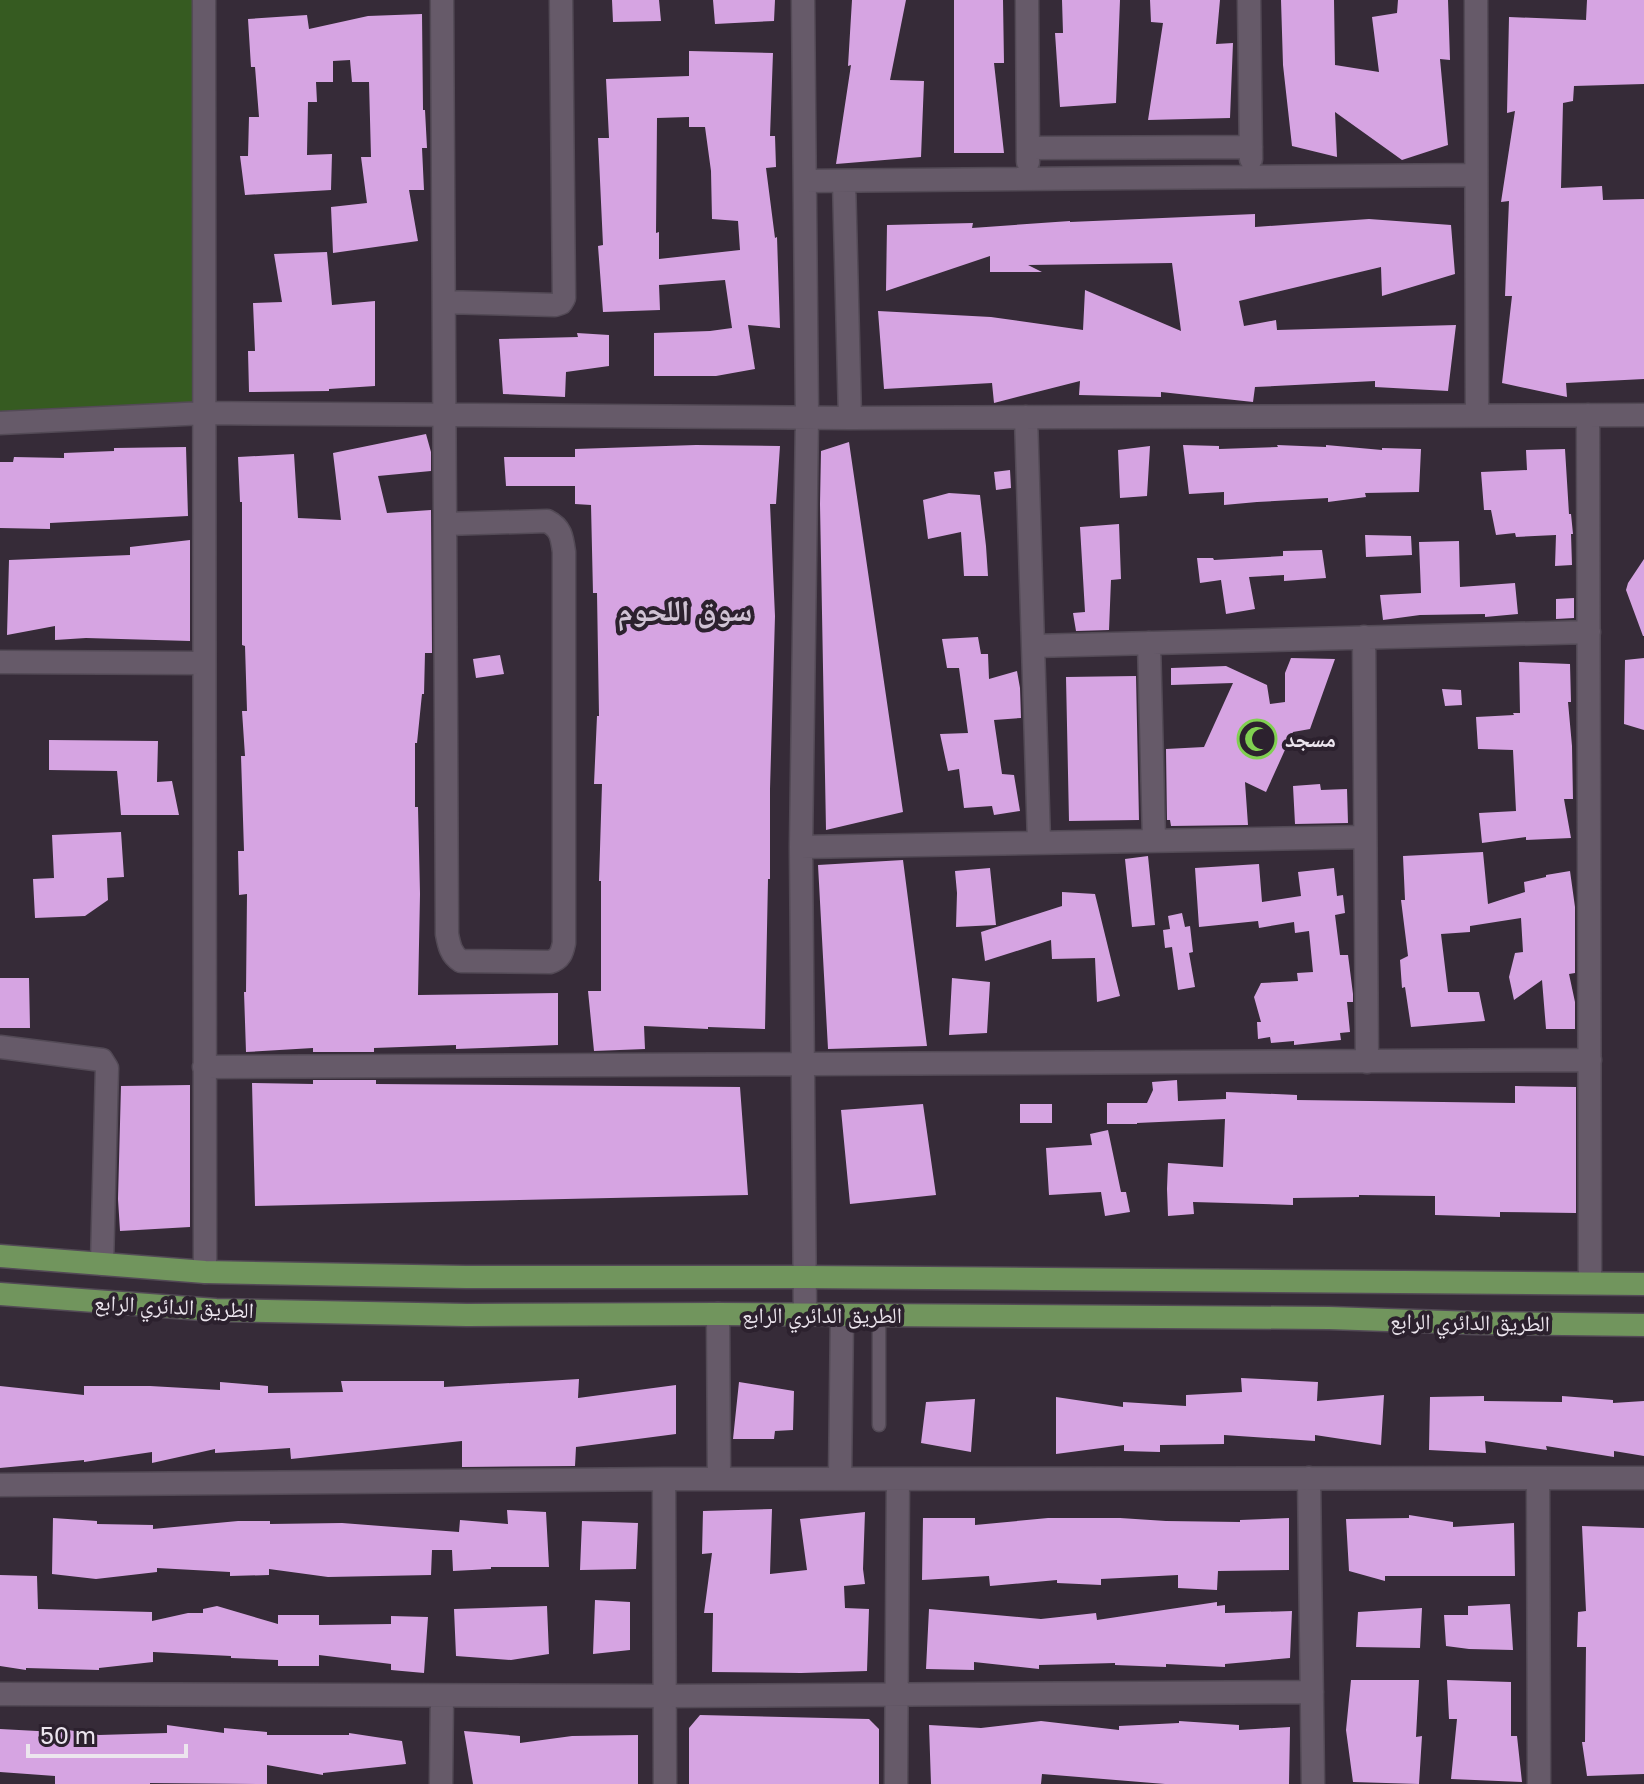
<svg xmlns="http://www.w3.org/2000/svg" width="1644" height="1784" viewBox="0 0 1644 1784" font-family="'Golos Text','Noto Naskh Arabic',sans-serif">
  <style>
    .green { fill: #365b21 }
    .building { fill: #d6a4e2; fill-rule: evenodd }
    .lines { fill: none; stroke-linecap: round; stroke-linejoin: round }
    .service-casing { stroke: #534a56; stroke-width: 15 }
    .minor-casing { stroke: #534a56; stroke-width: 25 }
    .primary-casing { stroke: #534a56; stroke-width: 25 }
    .service { stroke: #665a69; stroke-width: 12 }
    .minor { stroke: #665a69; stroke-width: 22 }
    .primary { stroke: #71955d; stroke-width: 22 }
    .labels { text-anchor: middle; stroke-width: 8; stroke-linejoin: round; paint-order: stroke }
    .poi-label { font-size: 22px; font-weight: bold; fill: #ece5ee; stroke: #2c212e; text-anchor: start }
    .street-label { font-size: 22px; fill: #ece5ee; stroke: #2c212e }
    .district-label { font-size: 30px; font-weight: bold; fill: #d0c3d4; stroke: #2c212e }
  </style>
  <rect width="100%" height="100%" fill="#362b38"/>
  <path class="green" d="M0,0h216l-3,423 -213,1z"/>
  <path class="building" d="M612,0h47l2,21 -48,1z
    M713,0h62l-1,21 -59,3z
    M852,0h54l-16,80 34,1 -3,76 -85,7 15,-99 -3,1z
    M954,0h49l1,63h-10l10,90h-50z
    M1062,0h58l-4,103 -56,4 -5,-74h8z
    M1150,0h70l-4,44 17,-1 -3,75 -82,2 15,-97 -12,-1z
    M1281,0h53l1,65 44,7 -7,-55 25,-4 1,-13h50l2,60 -10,-1 8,86 -46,15 -67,-48 2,45 -45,-11 -9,-81z
    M1587,0h57v84l-70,2 -1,15 -10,2 -2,85 41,-2 1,14 41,-1v180l-78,4 1,14 -65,-14 10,-87h-7l4,-95 -8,1 14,-91 -8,2 2,-96 77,3z
    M422,14l1,96h2l2,38h-5l2,42h-15l9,51 -85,12 -2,-46 36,-4 -6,-46h10l-2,-75h-17l-2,-22 -17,1v21h-17l1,20h-9l-1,53 25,-1 -1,36 -86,5 -5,-39h8l1,-39h10l-4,-50h-4l-3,-48 59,-4 2,14 59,-13z
    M689,51l84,2 -3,83h5l1,31 -10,1 9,70 2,-1 3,91 -32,-3 7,44 -39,7h-62v-43l56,-2 22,-3 -7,-48 -66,5 1,25 -57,2 -5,-66 5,-1 -5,-107h11l-3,-59 83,-3zM689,117v10h16l6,44 1,48 26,2 2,29 -81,9v-27l-3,1 1,-115z
    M1255,214v13l114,-8 82,6 4,49 -73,22 -1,-29 -142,34 5,25 32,-6 1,10 179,-5 -8,66 -73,-4v-6l-120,6 -2,15 -92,-10v5l-82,-2 1,-14 -86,22 -2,-20 -108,6 -6,-78 113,6 92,13 2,-40 96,41 -9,-68 -144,2 14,7h-52v-16l-104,35 1,-66 86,-2 -1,5 98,-7v1z
    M327,252l5,53 43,-4v85l-46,3v2l-80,1 -1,-41h7l-2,-48 29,-1 -8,-48z
    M577,333l32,2v31l-43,6 -1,25 -62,-3 -4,-55 79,-2z
    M426,434l5,18v19l-53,5 9,37 44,-3 1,143h-7l-1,41h-2l-5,49h-2v64h3l2,87 -2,101 140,-2v52l-102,4v-4l-82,3v4h-61v-4l-67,4 -2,-60h2l1,-98 -8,1 -1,-44h6l-3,-95h4l-3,-45h5l-2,-65 -3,-1v-143h-2l-2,-45 56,-3 4,64 43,2 -8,-67z
    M849,442l54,370 -77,18 -6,-326 1,-53z
    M696,445l84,1 -4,58h-6l5,112 -5,173v90h-2l-3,150 -57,-2v2l-64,-3 1,23 -51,2 -6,-60h13v-110h-2l3,-97h-8l3,-68h2l-2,-123h-4l-2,-88 -16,-1v-18h-69l-2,-29h71v-8z
    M1183,445l36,1v3l59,-2 -1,-2 49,2v-2l56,5v-2l39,1 -2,43 -54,1 1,4 -38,5v-4l-71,4 -33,3v-13l-35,2z
    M1150,446l-3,50 -27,2 -2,-48z
    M186,447l2,69 -138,7v6l-50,-1v-66h13l1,-5 50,1v-5l50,-2v-3z
    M1565,449l4,65h2l2,20h-2l1,31 -17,1 1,-31 -40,2 -1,-4 -19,2 -5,-25h-7l-3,-38 46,-2 -1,-20z
    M1010,470l1,18 -15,2 -2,-18z
    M949,493l31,2 6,51 2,30h-24l-3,-44 -33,7 -5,-39z
    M1119,524l2,55 -10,1 -2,50 -33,1 -3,-18 12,-1 -5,-85z
    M1365,535l46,1 1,19 -46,2z
    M190,540v101l-104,-3 -31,2v-14l-48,9 2,-75 121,-5v-8z
    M1459,541l1,46 55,-4 3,31 -33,3v-3l-65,1 -37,5 -3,-25 41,-2 -2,-51z
    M1322,550l4,28 -42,3v-6l-35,2 6,32 -29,5 -5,-34 -21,3 -3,-25h16l1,2 69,-4v-5z
    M1644,559v77h-1l-17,-46 2,-7z
    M1574,598v20l-18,1v-20z
    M978,637l3,17h7l1,25 28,-8 3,17 1,30 -27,2 8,54 12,1 6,36 -26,4 -2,-9 -28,2 -5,-39 -11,2 -8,-37 28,-1 -9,-65h-12l-5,-29z
    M500,655l4,19 -28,4 -3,-19z
    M1291,658l44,1 -25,70 -17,3 -27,60 -21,-10 3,43 -77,1 -1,-6h-3l-1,-71 38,-2 29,-64 -62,2v-17l55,-2 41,19 3,19 15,-2v-29z
    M1644,658v72l-20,-6 1,-64z
    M1519,662l51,2 1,38h-3l4,44 1,53h-9l7,39 -45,2v-3l-44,6 -3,-30 37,-2 -3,-61 -35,-1 -2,-32 38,-2 -1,-2h7z
    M1136,676l3,144 -70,1 -3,-144z
    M1442,689l19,1 1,15 -17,1z
    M49,740l109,1 -1,41 15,-1 7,34h-58l-4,-44 -68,-1z
    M1320,784l1,6 26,-1 1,34 -53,1 -2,-38z
    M121,832l3,45 -17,1 1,22 -23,16 -50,2 -2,-39 21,-1 -2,-43z
    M1483,852l5,52 37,-12 -1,-10 22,-5v-2l24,-4 5,36v66l-6,1 6,28v27h-29l-4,-49 -28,20 -5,-23 6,-24 8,-1 -2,-34 -51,8v6l-29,2 7,58h31l6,29 -74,6 -6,-40 -3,1 -2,-28 8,-4 -7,-56h4l-2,-44z
    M1148,856l7,69 -23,2 -7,-68z
    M903,860l24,186 -99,3 -10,-184z
    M1259,864l3,38 39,-6 -3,-24 36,-4 3,28 6,-1 2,18 -10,2 5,40h8l5,39v8h-6l3,30 -10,1 1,7 -47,5v-4l-23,2 -1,-6 -12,2 -1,-17h4l-7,-25 7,-14 37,-2 -1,-8 16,-1 -4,-41 -14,2 -1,-11 -35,6 -1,-7 -59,6 -4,-59z
    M990,868l6,57 -40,2 1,-34 -2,-22z
    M1062,892l33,2 25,102 -23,6 -2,-44 -43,1 -1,-19 -66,21 -4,-29 81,-26z
    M1182,913l3,14 5,-1 3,26 -4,1 6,34 -17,3 -6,-43 -7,1 -2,-18 7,-1 -2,-13z
    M0,978h29l1,50h-30z
    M952,978l38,4 -3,51 -38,2z
    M313,1080h63v4l364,3 8,108 -493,11 -3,-123 61,1z
    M1177,1080l1,21 48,-2v-7l71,3v5l218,3v-17l61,1v126l-76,-1v5l-65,-2v-19l-76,-1v2l-66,1v7l-100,-3 1,12 -26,2 -1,-27 1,-26 55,4 2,-48 -88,4v1h-30v-21h40l6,-13 -1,-8z
    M190,1085v142l-70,4 -2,-32 3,-113z
    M923,1104l13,91 -86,9 -9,-94z
    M1020,1104h32v19h-32z
    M1108,1130l13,62h5l4,20 -25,4 -4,-24 -52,3 -3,-47 46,-3 -2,-11z
    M1241,1378l77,4 -1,19 67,-6 -3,50 -66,-10v6l-91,-6v9l-64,1v7l-36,-1v-6l-68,9v-57l67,10v-5l63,4v-11l56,-3z
    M579,1379l-1,19 98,-13v49l-100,13 -1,19 -113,1v-26l-171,18 -1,-11 -75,5v-4l-63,14v-11l-68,10v-2l-84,8v-82l84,9v-9h66l70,4v-8l48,4v7l75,-1 -2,-11h103v6z
    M739,1382l55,9 -1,39 -18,1 -1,8h-41z
    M1484,1396v5l78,1v-6l51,4v3l31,-2v55l-30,-5v6l-68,-11 1,4 -62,-9 1,12 -57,-3 1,-53z
    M975,1399l-4,53 -50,-9 5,-41z
    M772,1509l-2,65 37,-4 -7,-51 65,-7 -2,57 2,15 -21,2 1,22 24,1 -2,62 -66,2 -89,-1 1,-59h-9l8,-60 -10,1 1,-43z
    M507,1510l39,2 3,55h-58v2l-38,2 -1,-21h-20l-1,25 -103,2 -59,-8v6l-39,1v-4l-73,-4v4l-61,7 -44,-5 1,-56 44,3v3l56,1v4l85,-8h32v3l72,-1 117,9 1,-12 48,4z
    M1409,1515l44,7v5l61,-4 1,53h-130v5l-36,-10 -3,-52 63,-1z
    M923,1518h52v7l73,-7h72l46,3 74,1v-2l49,-2v52l-71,1 -1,19 -39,-2v-13l-77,4v6l-44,-2v-3l-67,6 -1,-10 -67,4z
    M582,1521l56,2 -2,46 -56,1z
    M1582,1526l62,2v246l-57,2 -5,-34h3l1,-95h-9l1,-35 8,-1z
    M0,1575l37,1 1,33 114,3v9l36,-8h15v-4l14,-3 61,18v-9h41v10l72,-1v-8l37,1 -4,56 -33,-3v-6l-72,-9v11h-41v-6l-47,-2v-2l-78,-4v10l-54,6v2l-73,-2v2l-26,-4z
    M595,1600l35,2v48l-37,4z
    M1217,1602v4l8,-1v8l67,-2 -2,47 -65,6v3l-59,-3v3l-51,-2v-2l-76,2v4l-65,-7v8l-48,-1 3,-60 112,10 55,-6 1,7z
    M1510,1604l3,46 -44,-1 -23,-3 -2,-31h24v-9z
    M547,1606l2,48 -38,6 -55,-4 -2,-47z
    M1422,1608l-2,40 -64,-1 2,-35z
    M1351,1680h68l-3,57 6,-1 -3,48 -66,-2 -7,-52z
    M1447,1680l64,2v54h6l5,46 -71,-3 6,-60h-8z
    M700,1715l169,4 10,10v55h-190v-56z
    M1041,1721l78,9v-4l60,-3v-2l60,4v5l51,-3 -1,57h-124l-123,-10 -1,10h-110l-2,-59 52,3z
    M167,1725l57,8v-5l43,4v3h82v-2l53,8 4,23 -83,9v2l-56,-10v19l-117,-1v1h-95v-8l-55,-4v-43l56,3v-4l43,7 68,-2z
    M464,1731l56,5v7l52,-7 66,-1v49h-165z"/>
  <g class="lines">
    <defs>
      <path id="service" d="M879,1315v110"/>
      <path id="minor" d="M204,0l1,1272
        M442,0l3,524
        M803,0l4,417 -6,430 4,467
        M1027,0l1,162
        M1249,0l2,159
        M1476,0l1,415
        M1028,148l223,-1
        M805,181l671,-6
        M844,181l6,237
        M444,302l111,3 6,-2 3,-5 -3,-298
        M1588,415l2,868
        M1026,417l13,425
        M0,423l205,-10 645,5 794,-3
        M547,521c14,7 15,16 17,31v391c-2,10 -4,16 -14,19l-89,-1c-10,-6 -12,-16 -14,-27l-2,-410z
        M1364,637l3,425
        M1149,643l5,197
        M1033,646l556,-14
        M0,662l204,1
        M801,847l564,-10
        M0,1047l102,13 5,8 -5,196
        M204,1067l1386,-7
        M718,1314l1,165
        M1309,1478l4,306
        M1538,1478l1,306
        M664,1479l1,305
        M840,1479l2,-164
        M0,1485l664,-6 980,-1
        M0,1694l665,2 647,-4
        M441,1784l1,-88
        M896,1784l2,-305"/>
      <path id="primary" d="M0,1256l205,16 261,5h339l839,7
        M0,1294l216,16 251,5 251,-1 611,4 146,5 169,2"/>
    </defs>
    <use href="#service" class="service-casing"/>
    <use href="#minor" class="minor-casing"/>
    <use href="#primary" class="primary-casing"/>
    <use href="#service" class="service"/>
    <use href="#minor" class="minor"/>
    <use href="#primary" class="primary"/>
  </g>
  <defs>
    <symbol id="mosque-ring" viewBox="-11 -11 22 22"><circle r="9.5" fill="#2c212e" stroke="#80d051" stroke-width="1.5"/><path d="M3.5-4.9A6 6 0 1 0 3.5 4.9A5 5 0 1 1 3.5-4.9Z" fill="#80d051"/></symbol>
  </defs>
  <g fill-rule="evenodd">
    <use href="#mosque-ring" x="1235" y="717" width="44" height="44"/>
  </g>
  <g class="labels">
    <g class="poi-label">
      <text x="1285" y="747">مسجد</text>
    </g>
    <g class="street-label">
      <text transform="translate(174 1306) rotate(3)" y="8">الطريق الدائري الرابع</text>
      <text x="822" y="1323">الطريق الدائري الرابع</text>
      <text transform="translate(1470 1322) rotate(1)" y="8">الطريق الدائري الرابع</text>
    </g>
    <g class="district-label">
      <text x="685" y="621">سوق اللحوم</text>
    </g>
  </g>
  <path d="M28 1744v12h158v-12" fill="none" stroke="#ece5ee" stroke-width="4"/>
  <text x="40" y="1744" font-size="24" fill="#ece5ee" stroke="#2c212e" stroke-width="6" paint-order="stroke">50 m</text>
</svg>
